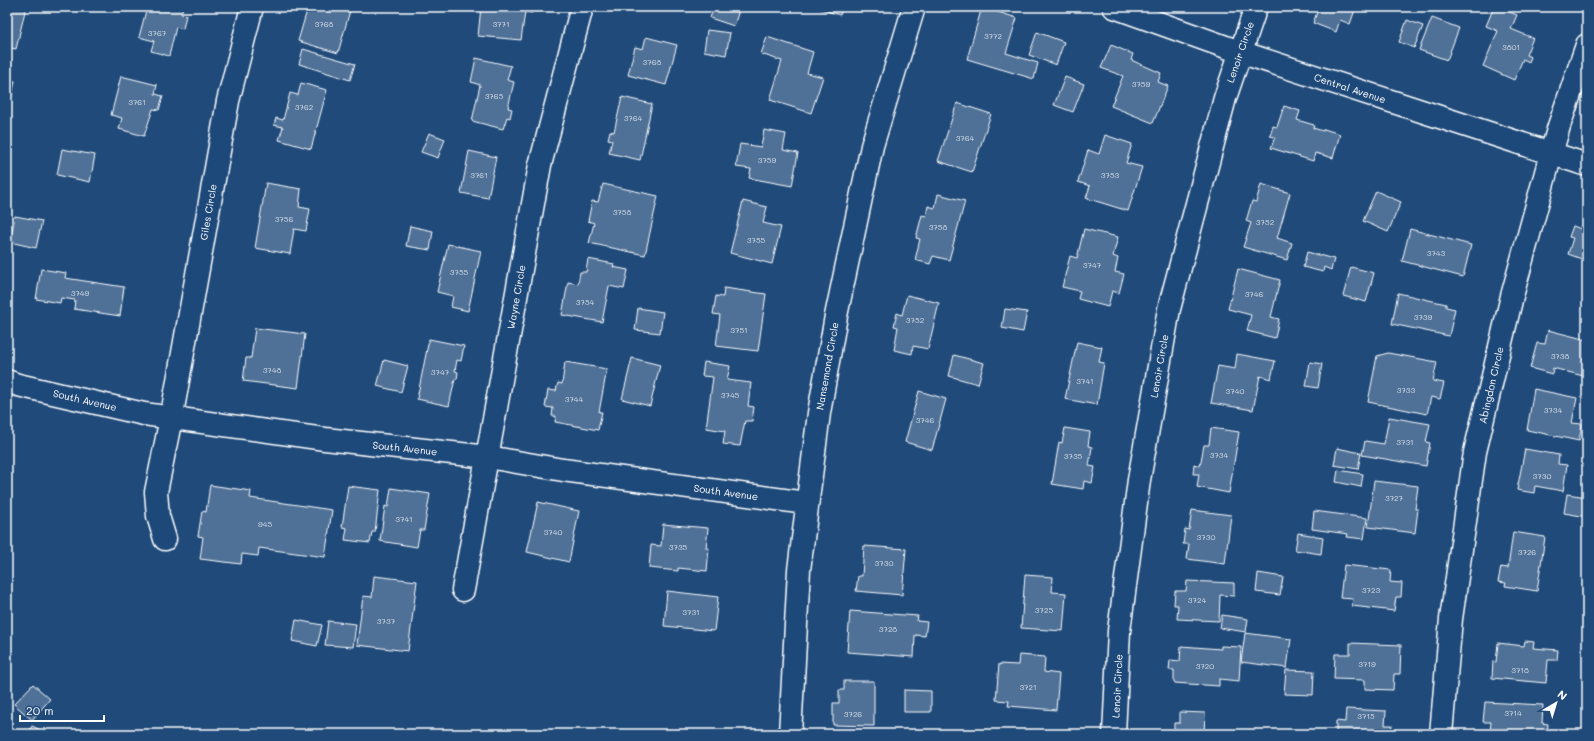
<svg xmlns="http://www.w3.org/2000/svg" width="1594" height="741" viewBox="0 0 1594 741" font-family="Mali,sans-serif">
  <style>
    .building { fill: #507197; stroke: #fff }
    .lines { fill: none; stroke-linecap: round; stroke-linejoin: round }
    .minor-casing { stroke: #fff; stroke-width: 25 }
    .minor { stroke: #1f4a7a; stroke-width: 22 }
    .labels { text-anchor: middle; stroke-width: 3; stroke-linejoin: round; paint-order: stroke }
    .number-label { font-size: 8px; fill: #d3dce5 }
    .street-label { font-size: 10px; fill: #fff; stroke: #1f4a7a }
  </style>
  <rect width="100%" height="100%" fill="#1f4a7a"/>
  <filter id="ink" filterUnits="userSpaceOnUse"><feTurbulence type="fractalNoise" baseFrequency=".025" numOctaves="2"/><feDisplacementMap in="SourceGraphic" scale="8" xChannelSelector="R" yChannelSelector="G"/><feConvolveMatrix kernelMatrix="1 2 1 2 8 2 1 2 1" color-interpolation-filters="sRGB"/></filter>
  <g filter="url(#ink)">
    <path class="building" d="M7,7h19l-10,42 -9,-2z
      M58,7h13l-1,3z
      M147,7h36l-2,7 5,1 -3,14 -7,-2 -7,29 -18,-5 3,-10 -15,-4z
      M308,7h43l-13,46 -40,-12z
      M481,7l18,1v-1h34l-1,6 -7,-1 -4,28 -43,-4z
      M714,7h26l-6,19 -24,-8z
      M814,7h29l-3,8z
      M982,7l35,11 -11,35 32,10 -4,16 -67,-20z
      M1319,7h37l-6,17 -10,-4 -4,12 -23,-9z
      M1494,7h4l19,8 -6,14 22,9 -7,17 5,2 -2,5 -6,-3 -9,21 -31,-14 15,-35 -12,-5z
      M1432,18l27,10 -12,32 -28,-10z
      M1407,20l16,6 -9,22 -15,-6z
      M707,30l23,3 -4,22 -22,-4z
      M1037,32l27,10 -8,23 -27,-10z
      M646,37l31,8 -11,40 -38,-10 7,-28 8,2z
      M767,37l46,15 -6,21 16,4 -12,36 -41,-13 12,-39 -21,-7z
      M1111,45l22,9 -2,6 30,13 -3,9 10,4 -15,37 -42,-17 12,-30 -22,-8z
      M303,49l52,15 -5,16 -51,-16z
      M476,58l35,8 -4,14 7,2 -6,26 4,1 -2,9 -3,-1 -4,12 -31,-8 8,-36 -9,-3z
      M121,76l36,9 -2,9 8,2 -4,14 -6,-1 -9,27 -25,-7 3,-11 -11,-3z
      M1065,77l19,7 -11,28 -19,-7z
      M7,80l8,1 -8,41z
      M301,83l26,7 -16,59 -32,-9 4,-13 -9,-2 2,-7 7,2 7,-27 8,2z
      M622,97l30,7 -12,56 -31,-7 3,-13 -4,-1 2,-8 4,1z
      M957,103l34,11 -19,58 -34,-11z
      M1284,106l16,5 -3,9 17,5 -1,3 10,3 1,-2 16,5 -7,24 -18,-5 -2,8 -42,-13 4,-11 -5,-1 3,-10 4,1z
      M764,130l22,4 -3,16 15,3 -6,33 -43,-8 2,-9 -15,-2 4,-23 21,3z
      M429,133l16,6 -7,19 -17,-6z
      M1105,135l27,9 -6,19 16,4 -14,44 -42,-13 4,-12 -12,-4 10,-32 11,4z
      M62,149l33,6 -5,27 -33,-7z
      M469,151l27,6 -8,41 -27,-5z
      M266,183l35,6 -2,18 11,2 -4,22 -12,-2 -4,25 -35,-6z
      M603,184l55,12 -13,59 -56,-12 5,-20 -6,-2 4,-20 6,1z
      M1261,184l29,9 -13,45 15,5 -5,17 -44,-13 8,-24 -5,-2 6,-20 4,1z
      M1376,191l25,11 -13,30 -25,-11z
      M938,194l27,7 -16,59 -16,-4 -3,8 -15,-4 5,-21 -4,-1 6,-23 4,1 2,-10 7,2z
      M743,201l24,6 -4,16 18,4 -9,37 -42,-11z
      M1587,211v50l-19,-7 5,-16 -4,-1 4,-11 8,3z
      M15,216l27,5 -6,27 -26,-6z
      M410,226l23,5 -3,19 -24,-4z
      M1084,229l34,8 -5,19 5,2 -3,14 9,2 -5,19 -7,-2 -4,16 -30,-8 2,-8 -18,-4 8,-31 7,2z
      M1410,229l61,16 -8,32 -61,-16z
      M448,244l33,7 -13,60 -17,-4 2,-11 -16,-4z
      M1307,252l27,7 -3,11 -7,-3 -1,5 -20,-5z
      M588,259l26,5 -1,3 15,3 -4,19 -15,-3 -7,36 -40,-7 6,-33 10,2 2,-12h6z
      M1351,267l23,6 -8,29 -23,-6z
      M41,269l25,4 -1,5 59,9 -4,29 -46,-7 1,-9 -14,-2 -1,5 -24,-4z
      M1238,269l42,11 -9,37 8,2 -4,19 -28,-7 4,-16 -23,-6z
      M724,288l42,6 -8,57 -42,-5 4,-31 -7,-1 3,-18 7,1z
      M1398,293l48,11v3l9,2 -6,27 -57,-12z
      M907,295l32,8 -11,46 -15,-3 -1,8 -18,-4 4,-23 -4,-1 3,-13 5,2z
      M638,308l25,4 -3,21 -25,-3z
      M1005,309l22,3 -4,20 -21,-4z
      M255,328l50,6 -7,54 -55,-7 3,-23h5z
      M1548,330l39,10v37l-34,-9 -1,6 -22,-6 7,-25 8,1z
      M429,339l35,7 -3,15 -4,-1 -2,11 3,1 -1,7h-2l-6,27 -32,-7z
      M1077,342l25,5 -3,15 5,1 -7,42 -32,-6z
      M1388,353l49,9 -4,19 11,2 -4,16 -9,-2 -4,17 -59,-12 9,-46z
      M1237,354l38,7 -4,18 -11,-3 -7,34 -42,-7 7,-37 17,3z
      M954,355l30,8 -6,21 -29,-8z
      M632,358l28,7 -10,41 -28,-7z
      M384,360l24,6 -7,26 -24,-6z
      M565,362l42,7 -8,43h3l-4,18 -43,-8 1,-6h-4l1,-8 -8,-1 3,-17 8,1 2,-8 4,1z
      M704,362l26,4 -3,14 24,3 -3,23 6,1 -2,14h-7l-5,25 -17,-2 2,-13 -19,-3 7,-51 -11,-1z
      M1310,362l12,2 -4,24 -12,-2z
      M1534,389l43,9 -5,25 10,1 -3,17 -52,-11z
      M919,391l27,8 -14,51 -27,-8z
      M1389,417l41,7 -4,18 4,1 -4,23 -64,-11 3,-14 19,3z
      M1065,428l25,4 -2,14 4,1 -3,19 6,1 -3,16 -8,-2 -1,8 -31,-5 7,-42 3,1z
      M1211,428l28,4 -10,61 -32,-6 2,-13h-6l1,-10 6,2 4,-21h5z
      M1587,432v19l-4,-1z
      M1337,448l24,5 -3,16 -24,-4z
      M1525,449l34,6 -1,9 9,1 -4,26 -28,-5 -1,7 -17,-3z
      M1338,470l25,4 -2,13 -25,-5z
      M1374,481l44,5 -3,23h3l-3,24 -47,-6z
      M210,485l41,6 -1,7 82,12 -7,47 -66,-9 -1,8 -16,-2 -1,10 -41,-5 3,-22 -5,-1 4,-25 4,1z
      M348,486l32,4 -5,42h-3l-2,11 -25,-3 2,-12 -5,-1z
      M391,488l39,6 -6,36h-4l-3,17 -37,-6 5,-35 3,1z
      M1567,494l20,3v20l-23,-4z
      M538,502l41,9 -10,51 -42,-10z
      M1192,510l39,5 -6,49 -38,-5 2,-15h-6l2,-15 4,1z
      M1314,511l53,7 -3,21 -17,-2 1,-3 -36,-5z
      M663,524l45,4 -2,20h3l-2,23 -29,-3v3l-29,-3 2,-23 10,1z
      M1513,532l32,5 -8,54 -32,-5 1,-3 -8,-1 3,-15 7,1z
      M1298,533l25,4 -2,17 -26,-4z
      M864,546l42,3 -4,46 -46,-4 2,-15h4z
      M1344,565l47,5 -1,12 12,1 -1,14h-5l-2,14 -42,-5 1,-7 -13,-1z
      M1258,573l25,4 -3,18 -24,-3z
      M1025,575l28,2 -1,15 14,1 -3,38 -42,-3z
      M374,576l43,5 -9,70 -51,-6 6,-49 9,1z
      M1187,581l47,2v13l-14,-1 -1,26 -42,-2 1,-14h-4l1,-14h11z
      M667,591l51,6 -4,34 -50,-5z
      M850,611l68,5 -1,5 10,1 -2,14 -10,-1 -1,22 -67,-5z
      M1222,615l26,4 -2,13 -26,-4z
      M296,620l26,5 -5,21 -25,-5z
      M328,621l28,3 -3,23 -28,-2z
      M1245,633l46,6 -4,29 -46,-6z
      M1525,641l9,1 -1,6 25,2 -1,10h-9l-2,23 -54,-5 1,-17 3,1 2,-19 26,3z
      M1350,643l51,2 -1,29h-6l-1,16 -28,-1v-9l-31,-1 1,-25h15z
      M1181,646l40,3v-3l20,1 -2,34 -20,-2v7l-45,-3v-13h-5l1,-10 10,1z
      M1019,655l26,2 -1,15 15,2 -3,36 -48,-4 1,-5 -13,-1 3,-36 19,1z
      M1286,670l28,1 -1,24 -29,-1z
      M844,681h30v45l-41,-1v-22h6v-13h5z
      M33,684l17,15 -18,21 -18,-16z
      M904,690l27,1v21h-27z
      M1485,702l58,3 -1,18 6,1 -1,10h-57l1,-12h-8z
      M1346,709l40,2 -1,14h7l-1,9h-55v-13l9,1z
      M1180,712l25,1 -1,21h-30v-11h6z
      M32,726l15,7v1h-19z
      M1281,731l16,3h-17z"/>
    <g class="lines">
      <defs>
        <path id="minor" d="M1114,7l126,45 347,113
          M7,381l11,4 126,29 181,25 163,18 75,13 243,33
          M165,539l-7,-23 -2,-24 18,-89 54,-302 24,-94
          M463,590l77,-425 42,-158
          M790,734l9,-164 20,-157 17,-97 36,-170 42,-139
          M1114,734l5,-103 20,-151 30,-171 56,-211 31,-91
          M1441,734l10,-115 24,-167 37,-156 39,-142 8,-28 28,-81"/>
      </defs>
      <use href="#minor" class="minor-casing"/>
      <use href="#minor" class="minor"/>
    </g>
  </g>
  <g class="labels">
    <g class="number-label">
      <text x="324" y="27">3768</text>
      <text x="501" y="27">3771</text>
      <text x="157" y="36">3767</text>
      <text x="993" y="39">3772</text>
      <text x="1511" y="50">3801</text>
      <text x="652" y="65">3768</text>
      <text x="1141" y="87">3759</text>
      <text x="494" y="99">3765</text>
      <text x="137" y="105">3761</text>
      <text x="304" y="110">3762</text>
      <text x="633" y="121">3764</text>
      <text x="965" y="141">3764</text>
      <text x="767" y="163">3759</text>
      <text x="479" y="178">3761</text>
      <text x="1110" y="178">3753</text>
      <text x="622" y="215">3758</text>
      <text x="284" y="222">3756</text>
      <text x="1265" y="225">3752</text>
      <text x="938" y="230">3758</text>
      <text x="756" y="243">3755</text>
      <text x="1436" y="256">3743</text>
      <text x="1092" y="268">3747</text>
      <text x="459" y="275">3755</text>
      <text x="80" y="296">3749</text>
      <text x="1254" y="297">3746</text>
      <text x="585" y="305">3754</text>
      <text x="1423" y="320">3739</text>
      <text x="915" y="323">3752</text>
      <text x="739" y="333">3751</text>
      <text x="1560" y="359">3738</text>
      <text x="272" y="373">3748</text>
      <text x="440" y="375">3747</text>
      <text x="1085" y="384">3741</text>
      <text x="1406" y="393">3733</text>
      <text x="1235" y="394">3740</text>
      <text x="730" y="398">3745</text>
      <text x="574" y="402">3744</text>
      <text x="1553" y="413">3734</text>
      <text x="925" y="423">3746</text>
      <text x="1405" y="445">3731</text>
      <text x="1219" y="458">3734</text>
      <text x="1073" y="459">3735</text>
      <text x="1542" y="479">3730</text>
      <text x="1394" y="501">3727</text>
      <text x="404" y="522">3741</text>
      <text x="265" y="527">945</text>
      <text x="553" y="535">3740</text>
      <text x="1206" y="540">3730</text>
      <text x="678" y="550">3735</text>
      <text x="1527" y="555">3726</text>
      <text x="884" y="566">3730</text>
      <text x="1371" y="593">3723</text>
      <text x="1197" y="603">3724</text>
      <text x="1044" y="613">3725</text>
      <text x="691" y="615">3731</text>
      <text x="386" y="624">3737</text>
      <text x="888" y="632">3728</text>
      <text x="1367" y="667">3719</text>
      <text x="1205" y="669">3720</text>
      <text x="1520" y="673">3718</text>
      <text x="1028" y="690">3721</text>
      <text x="1513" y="716">3714</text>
      <text x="853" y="717">3726</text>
      <text x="1366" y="719">3715</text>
    </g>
    <g class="street-label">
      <text transform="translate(1240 52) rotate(-71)" y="4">Lenoir Circle</text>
      <text transform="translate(1350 88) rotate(18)" y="4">Central Avenue</text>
      <text transform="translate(208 212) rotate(-80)" y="4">Giles Circle</text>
      <text transform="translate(516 297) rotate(-80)" y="4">Wayne Circle</text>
      <text transform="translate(827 366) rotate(-80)" y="4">Nansemond Circle</text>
      <text transform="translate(1159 366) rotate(-80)" y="4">Lenoir Circle</text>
      <text transform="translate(1491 385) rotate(-77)" y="4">Abingdon Circle</text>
      <text transform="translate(85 400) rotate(13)" y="4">South Avenue</text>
      <text transform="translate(405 448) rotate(6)" y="4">South Avenue</text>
      <text transform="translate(726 492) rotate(8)" y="4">South Avenue</text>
      <text transform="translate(1117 686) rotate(-87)" y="4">Lenoir Circle</text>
    </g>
  </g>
  <rect width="1594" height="741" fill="none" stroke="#1f4a7a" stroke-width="24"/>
  <rect x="12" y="12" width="1570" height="717" fill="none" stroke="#fff" stroke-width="1.5" filter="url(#ink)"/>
  <g transform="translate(1556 703) rotate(38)" stroke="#1f4a7a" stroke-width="3" paint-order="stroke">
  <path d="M0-3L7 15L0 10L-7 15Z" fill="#ffffff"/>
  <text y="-6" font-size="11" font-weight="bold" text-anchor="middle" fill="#ffffff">N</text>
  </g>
  <path d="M20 715v6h84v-6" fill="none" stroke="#ffffff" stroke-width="2"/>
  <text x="26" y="715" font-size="12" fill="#ffffff" stroke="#1f4a7a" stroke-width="3" paint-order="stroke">20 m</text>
</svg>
